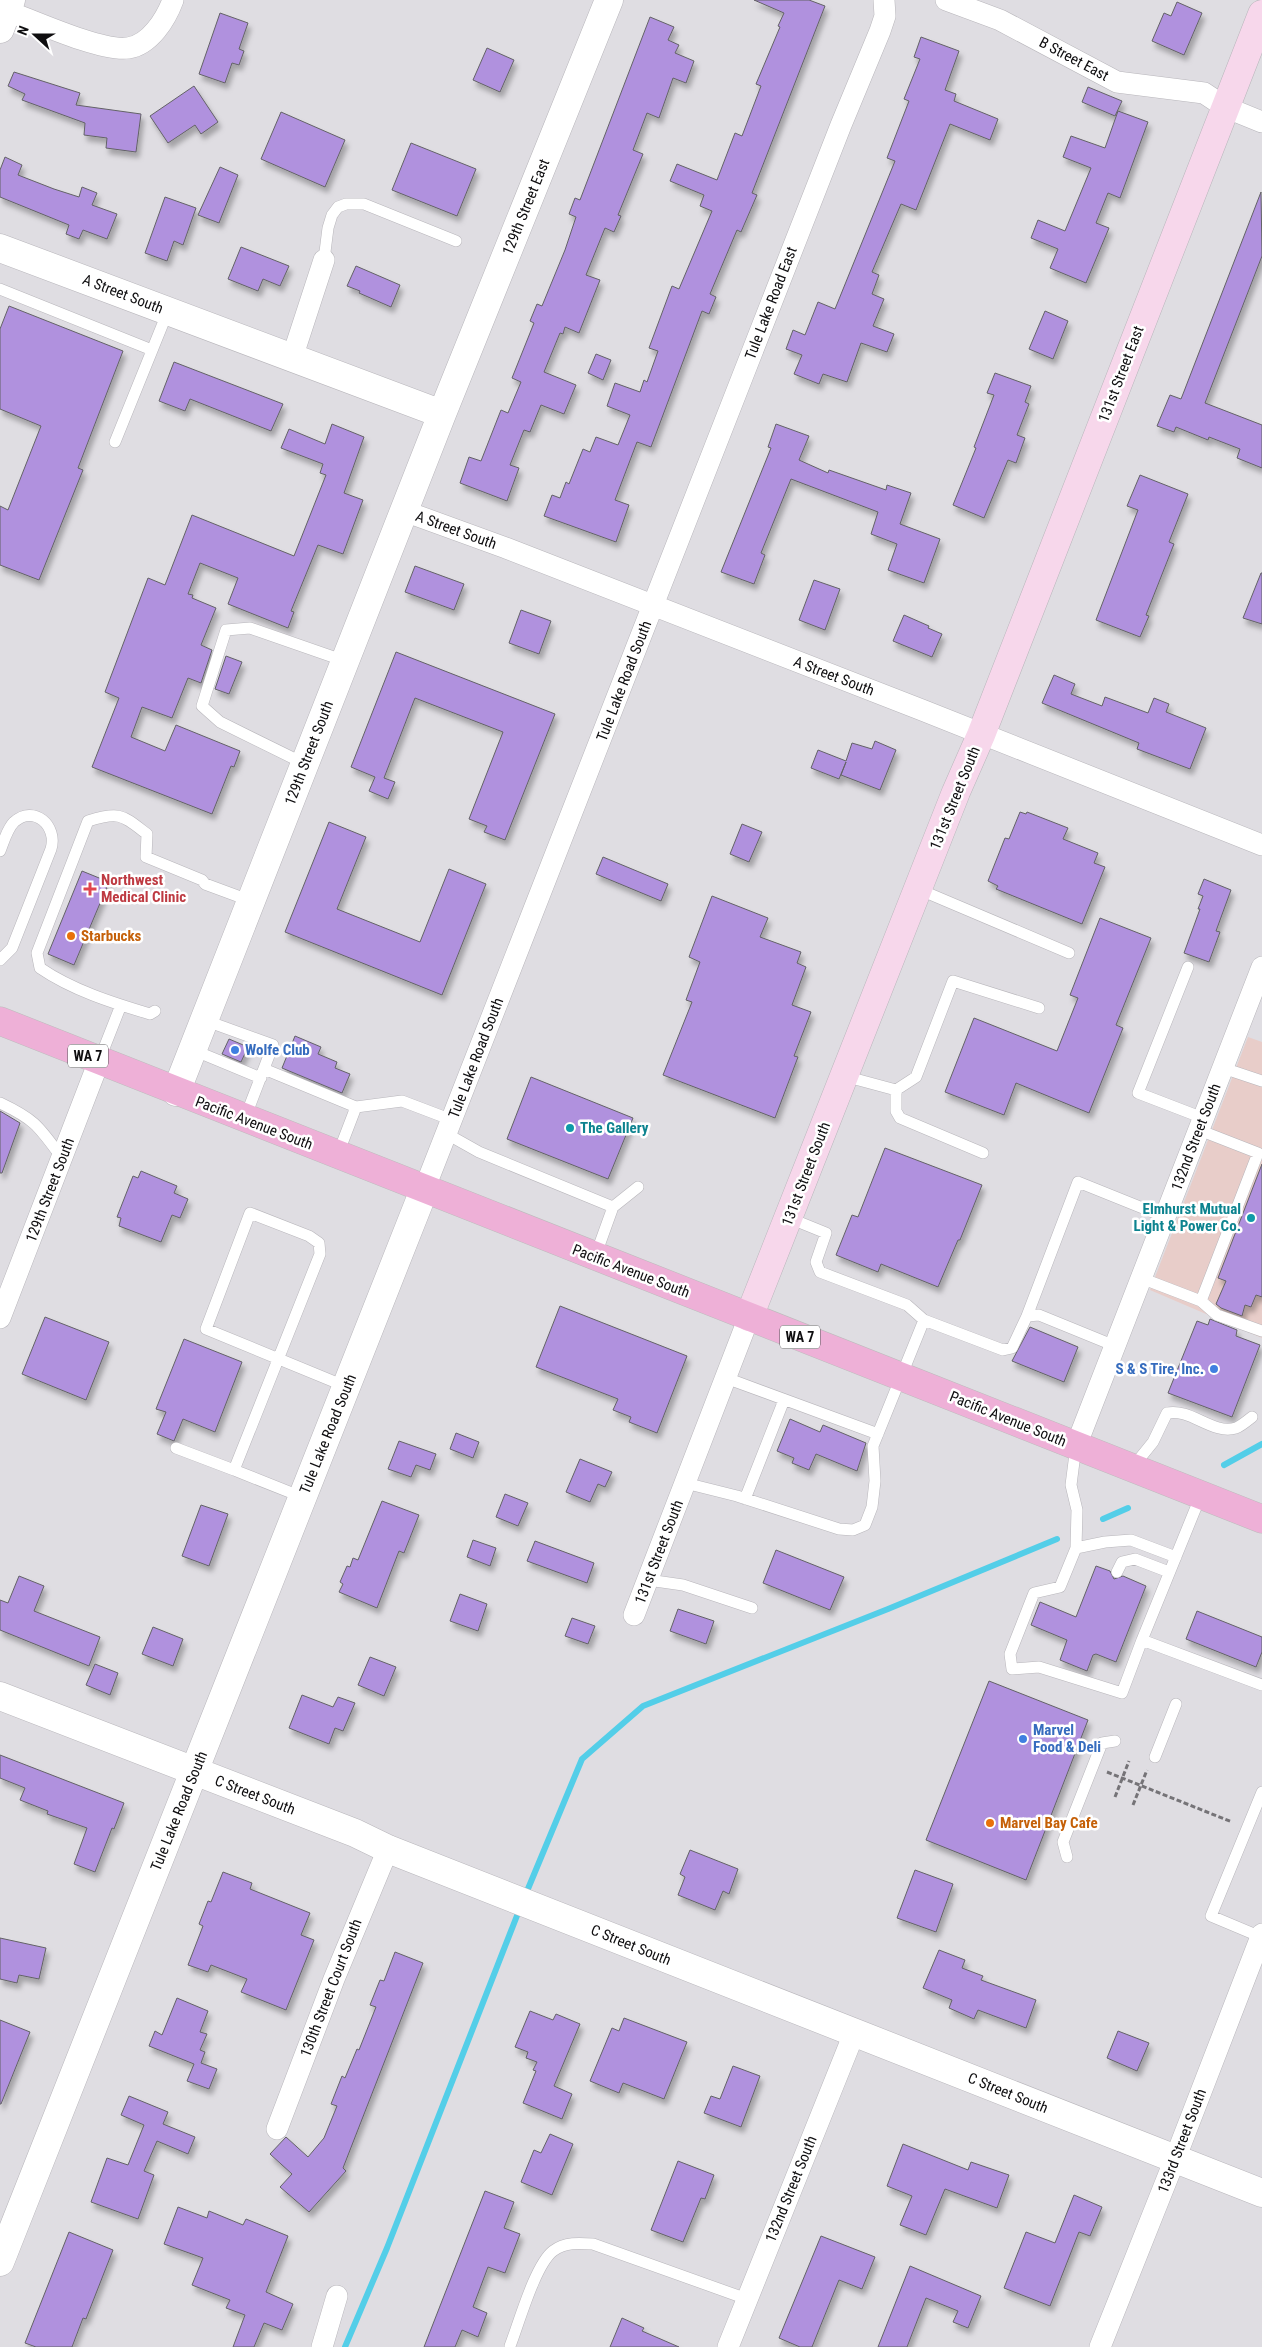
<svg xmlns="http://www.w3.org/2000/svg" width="1262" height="2347" viewBox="0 0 1262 2347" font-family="'Roboto Condensed',sans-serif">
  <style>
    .industrial { fill: #e8cdc9 }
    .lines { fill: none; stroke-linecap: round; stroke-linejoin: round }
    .stream { stroke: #53cee8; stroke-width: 6 }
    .building { fill: #b091de; stroke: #636266; filter: url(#shadow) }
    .service-casing { stroke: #b8b6bb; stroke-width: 12 }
    .minor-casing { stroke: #b8b6bb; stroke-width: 22 }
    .tertiary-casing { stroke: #b8b6bb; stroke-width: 29 }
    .secondary-casing { stroke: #b8b6bb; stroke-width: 29 }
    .primary-casing { stroke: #bcbcbc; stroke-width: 29 }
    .path { stroke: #757377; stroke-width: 3; stroke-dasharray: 5 2.5; stroke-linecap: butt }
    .service { stroke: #fff; stroke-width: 11 }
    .minor { stroke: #fff; stroke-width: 21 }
    .tertiary { stroke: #fff; stroke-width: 28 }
    .secondary { stroke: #f7d7eb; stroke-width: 28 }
    .primary { stroke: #eeb0d7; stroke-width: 28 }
    .health-dot { fill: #e0444e; stroke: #fff; stroke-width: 2 }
    .food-dot { fill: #e8710a; stroke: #fff; stroke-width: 2 }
    .shop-dot { fill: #3f7fe0; stroke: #fff; stroke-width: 2 }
    .culture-dot { fill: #0f9aa8; stroke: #fff; stroke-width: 2 }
    .labels { text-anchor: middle; stroke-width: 5; stroke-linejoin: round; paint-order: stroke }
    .shield { fill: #fff; stroke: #575658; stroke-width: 1 }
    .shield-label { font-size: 14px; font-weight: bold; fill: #0f0e10 }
    .street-label { font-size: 15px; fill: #0f0e10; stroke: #fff }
    .health-label { font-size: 15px; font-weight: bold; fill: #be3a42; stroke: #fff; text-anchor: start }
    .food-label { font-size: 15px; font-weight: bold; fill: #c56008; stroke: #fff; text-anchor: start }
    .shop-label { font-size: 15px; font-weight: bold; fill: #366cbe; stroke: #fff; text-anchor: start }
    .culture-label { font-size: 15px; font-weight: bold; fill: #0d838f; stroke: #fff; text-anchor: start }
  </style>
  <defs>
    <filter id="shadow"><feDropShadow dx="3" dy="5.5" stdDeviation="2.5" flood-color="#0004"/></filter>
  </defs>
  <rect width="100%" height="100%" fill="#dfdde2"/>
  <path class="industrial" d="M1248,1037l14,5v296l-112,-48z"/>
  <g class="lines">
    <path class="stream" d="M1224,1465l38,-21
      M1103,1519l25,-11
      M525,1896l57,-137 61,-53 245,-97 169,-70
      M345,2347l42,-99 133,-340"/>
  </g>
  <path class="building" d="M754,0h55l16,6 -73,187 5,2 -16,37 -4,-2 -27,64 6,3 -7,17 -7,-3 -51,136 -14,-5 -22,58 14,5 -13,37 -72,-26 8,-21 8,3 6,-16 3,2 14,-35 7,3 6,-15 22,8 12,-30 -23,-9 8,-23 25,9 4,-12 3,2 11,-31 -9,-3 23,-62 7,3 33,-78 -12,-5 4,-11 -34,-14 7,-17 40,16 18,-47 7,3 19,-50 -5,-2 24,-57 -2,-1 6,-13z
    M1177,2l25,11 -18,42 -32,-14 12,-28 7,3z
    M220,13l28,10 -9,26 5,2 -5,14 -7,-2 -7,20 -26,-9z
    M650,17l24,10 -6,13 11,5 -4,8 19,8 -8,22 -13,-5 -14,40 -12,-5 -14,37 10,4 -25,61 3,1 -7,16 -9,-4 -19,47 14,5 -21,53 -14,-6 -2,7 -3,-1 -16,39 32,13 -12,29 -23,-9 -11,27 -6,-2 -14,35 9,3 -12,33 -47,-18 9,-26 12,4 20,-51 7,3 13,-31 -9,-4 22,-55 -4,-2 7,-17 5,2 23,-56 11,-33 -7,-3 6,-16 5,2z
    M921,37l38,14 -14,39 11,4 -2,7 44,18 -8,21 -40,-16 -34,86 -15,-6 -29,68 7,3 -7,19 12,5 -11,27 21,8 -7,18 -26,-9 -14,39 -24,-8 -4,10 -25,-10 8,-19 -16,-6 7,-19 12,5 13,-33 17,7 60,-148 -8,-3 22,-57 -5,-2 16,-40 -6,-2z
    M487,48l27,12 -14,32 -27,-12z
    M14,72l66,21 -4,12 65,9 -5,38 -30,-4 1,-10 -23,-3 1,-12 -63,-23 3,-6 -17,-8z
    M194,86l24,36 -17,12 -6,-9 -27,18 -18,-27z
    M1088,87l34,14 -7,15 -33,-14z
    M1118,111l30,11 -28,76 -12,-5 -12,30 13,5 -23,55 -36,-15 8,-19 -27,-11 7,-18 27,11 26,-63 -28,-11 8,-21 34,12z
    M281,112l64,28 -20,47 -64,-28z
    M411,143l65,26 -19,47 -65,-26z
    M5,157l17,8 -4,10 36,14 25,8 3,-10 15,6 -5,12 25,9 -10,25 -24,-9 -4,9 -13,-5 3,-9 -69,-28v-27z
    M220,167l18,8 -19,48 -21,-8z
    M1261,192l1,64 -57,147 57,22v43l-25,-10 3,-9 -31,-12 -1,3 -32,-13 -2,5 -17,-6 13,-31 11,4 2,-5z
    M165,197l31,11 -13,37 -9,-4 -7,20 -22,-8z
    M241,247l48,19 -9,20 -17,-7 -5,12 -30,-12z
    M356,266l44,19 -9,22 -32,-14 1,-2 -13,-5z
    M9,306l114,45 -45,117 5,2 -44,110 -39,-15v-59l8,4 33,-84 -41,-17v-80z
    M1045,311l23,10 -15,38 -24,-10z
    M596,354l15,6 -8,20 -15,-7z
    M174,362l109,42 -12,27 -81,-32 -5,12 -26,-10z
    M995,373l36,13 -6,16 4,2 -12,31 8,3 -9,25 -8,-3 -24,58 -31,-13 23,-57 -2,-1 20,-52 -7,-2z
    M332,424l32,13 -20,56 19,7 -20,54 -25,-9 -27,66 3,1 -6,16 -60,-24 10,-26 -38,-15 -12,31 5,1 -1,3 24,10 -15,37 11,5 -11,33 -13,-5 -16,40 -30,-11 -11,30 34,14 11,-26 64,26 -6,16 -3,-1 -19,48 -120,-47 27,-69 -14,-6 43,-114 17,7 27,-70 102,41 32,-81 -6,-2 3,-9 -42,-16 8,-19 36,15z
    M776,424l33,12 -10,24 29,13 1,-3 57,20 1,-5 24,8 -11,31 40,15 -16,44 -36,-13 9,-26 -26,-10 7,-22 -87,-33 -30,74 4,2 -11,29 -33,-12 50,-124 -3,-1z
    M1140,475l48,19 -19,48 5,2 -28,71 3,1 -9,21 -44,-17 42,-110 -11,-4z
    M415,566l49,18 -10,26 -49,-18z
    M1261,573h1v51l-19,-6z
    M814,580l26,9 -15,41 -26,-10z
    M521,610l30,11 -12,33 -30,-11z
    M904,615l25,11 -1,2 14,6 -10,23 -39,-16z
    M396,652l159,62 -50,126 -21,-8 3,-6 -18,-7 34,-87 -88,-34 -31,80 11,4 -7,17 -19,-8 6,-14 -24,-10z
    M226,656l16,6 -13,32 -14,-5z
    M1054,675l21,9 -4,10 31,12 3,-9 43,16 6,-15 15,6 -3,8 40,16 -16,41 -53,-20 2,-6 -97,-40z
    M875,741l21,9 -16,40 -39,-15 5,-13 -7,17 -28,-11 7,-18 28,11 6,-18 20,6z
    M1020,812l6,2 1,-2 41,16 -5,11 35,14 -4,10 11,4 -23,57 -86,-35 2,-3 -10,-5 17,-43 4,1z
    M329,822l37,15 -29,72 83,33 29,-73 37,15 -44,111 -157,-63z
    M742,824l20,8 -13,30 -19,-8z
    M603,857l65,27 -7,17 -65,-27z
    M82,871l27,11 -35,83 -26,-11z
    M1204,879l27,11 -15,41 4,1 -11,30 -25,-9 16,-44h-2l5,-13 -5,-2z
    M712,896l56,22 -8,19 41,15 -4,11 9,4 -14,38 19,7 -17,44 4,1 -23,61 -112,-43 29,-73 -6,-2 14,-38 -11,-5z
    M1100,918l51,20 -35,87 7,3 -34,85 -73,-30 -12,32 -59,-23 29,-74 83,33 21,-53 -8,-3z
    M295,1036l26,11 -3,7 19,8 -2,6 15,6 -8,19 -60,-25z
    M229,1039l19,8 -7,15 -19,-8z
    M531,1077l102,41 -25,61 -101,-40z
    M0,1111l20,12 -18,50h-2z
    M885,1148l97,37 -22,55h-2l-20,47 -57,-23 -3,8 -42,-17 16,-40 6,2z
    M1262,1164v133l-6,-2 -5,12 -6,-2 -3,11 -21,-8 -5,-4 10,-23 -8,-3z
    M141,1171l36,15 -3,7 14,6 -8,19 -8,-3 -11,27 -42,-16 2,-8 -4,-1 16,-41 5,2z
    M560,1306l127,50 -30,77 -28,-11 2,-5 -18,-7 5,-11 -82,-32z
    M45,1317l64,25 -23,58 -64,-26z
    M1210,1319l27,11 -1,6 24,9 -28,72 -64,-24 29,-72 11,4z
    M1030,1327l48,20 -14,35 -52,-21z
    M184,1339l58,23 -27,70 -32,-13 -9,22 -17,-7 9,-22 -10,-3z
    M790,1419l30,13 3,-7 43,18 -9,28 -41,-17 -7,16 -17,-7 2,-5 -17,-7z
    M456,1433l23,9 -6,16 -23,-9z
    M399,1441l37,13 -6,16 -14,-5 -5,12 -23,-8z
    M580,1459l32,13 -7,15 -7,-3 -8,18 -24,-10z
    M505,1494l23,9 -10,23 -22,-9z
    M382,1501l37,14 -15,38 -5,-2 -22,57 -38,-16 4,-8 -3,-2 7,-16 3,1 3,-9 5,2z
    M201,1505l27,9 -19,52 -27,-10z
    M473,1540l23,8 -6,18 -23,-9z
    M535,1541l59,22 -7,20 -60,-22z
    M776,1550l68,27 -14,33 -67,-27z
    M1096,1566l14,5 4,8 9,-3 23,10 -30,76 -20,-8 -3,1 -6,16 -27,-11 7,-20 -36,-15 9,-23 36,15z
    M19,1576l25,10 -10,25 66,26 -11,29 -89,-36v-30l8,3z
    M460,1594l27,10 -9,27 -28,-10z
    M678,1609l36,12 -8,23 -36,-13z
    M1197,1611l65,26v15l-6,15 -70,-28z
    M572,1618l23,8 -7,18 -23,-8z
    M153,1627l30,12 -10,27 -31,-12z
    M370,1657l26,10 -12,29 -26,-11z
    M95,1664l23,9 -8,22 -24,-10z
    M989,1681l99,39 -62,160 -100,-40z
    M302,1695l31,12 5,-10 17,6 -12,28 -8,-3 -6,16 -40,-16z
    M0,1755l124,48 -10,26 -2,-1 -17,44 -21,-8 13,-36 -40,-14 1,-3 -28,-11 5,-12 -25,-10z
    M690,1850l48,19 -9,25 -6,-3 -8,19 -37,-15 7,-18 -5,-3z
    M915,1870l38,14 -17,48 -39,-14z
    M223,1872l29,11 -2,6 60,24 -9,22 13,5 -28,70 -45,-18 6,-13 -36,-14 -3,7 -20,-7 15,-39 -4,-2 9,-23 3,1z
    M0,1938l46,10 -7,31 -20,-4 -2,8 -17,-4z
    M939,1950l26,10 -3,8 21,8 -2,4 55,20 -10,28 -48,-18 -4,9 -25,-11 3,-8 -29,-12z
    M395,1952l28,11 -80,205 3,3 -37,41 -29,-25 12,-13 -22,-20 16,-17 22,20 16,-19 13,-32 -6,-2 11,-28 3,2 12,-29 2,1 17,-43 -6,-2 10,-25 4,1z
    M177,1998l31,13 -8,21 7,2 -7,16 5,2 -4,11 16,6 -8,20 -22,-8 7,-17 -45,-18 6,-15 7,4z
    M530,2011l23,9 3,-6 24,10 -26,62 18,8 -10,25 -39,-16 13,-32 -3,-1 4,-8 -11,-4 2,-6 -13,-5z
    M624,2018l63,24 -23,57 -41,-16 -4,10 -29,-12 22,-53 7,3z
    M0,2020l30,12 -29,72h-1z
    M1118,2031l31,12 -12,28 -30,-13z
    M733,2066l27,10 -19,51 -37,-14 7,-17 9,3z
    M129,2096l39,16 -5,12 32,13 -7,17 -31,-13 -13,30 10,4 -16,44 -47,-17 16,-44 21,7 16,-40 -23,-10z
    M550,2134l23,10 -21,51 -31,-13 13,-32 7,3z
    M903,2144l65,26 3,-8 38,13 -12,33 -52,-19 -19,46 -26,-10 12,-29 -25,-10z
    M678,2161l36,14 -9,24 -4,-1 -18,44 -32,-12z
    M485,2191l29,11 -10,26 16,6 -15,39 -17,-6 -15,40 14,6 -9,24 -16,-7 -7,17h-31z
    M1074,2195l28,12 -12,29 -11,-4 -29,74 -46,-18 22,-56 29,11z
    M178,2207l29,11 2,-7 34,14 3,-6 42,17 -22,56 27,12 -11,26 -18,-7 -10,24h-21l12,-32 -19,-7 4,-8 -38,-15 11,-27 -39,-14z
    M69,2232l44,18 -27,69 -3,-1 -11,29h-36l-11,-4z
    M821,2236l54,21 -13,32 -23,-9 -27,67h-12l-21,-9z
    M910,2266l71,30 -13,32 -15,-6 5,-11 -32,-13 -19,49h-29z
    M622,2318l22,10 -2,3 37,16h-69z"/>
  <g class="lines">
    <defs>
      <path id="service" d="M324,260l4,-32 4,-13 6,-8 8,-3h18l92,37
        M0,289l152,61
        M115,442l53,-131
        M305,764l-85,-42 -18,-16 24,-76 24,-2 95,33
        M0,851c4,-10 7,-22 14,-29 20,-18 44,4 37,27l-39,99 -12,12
        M918,889l151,64
        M1188,967l-50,126 65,25
        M155,1011l-5,3c-37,-11 -78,-24 -110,-46l-3,-15 51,-132c32,-10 34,-6 59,13l-1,23 56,23 3,4 46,17
        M204,1020l69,25 -28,73
        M193,1050l68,28
        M99,1061l22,-56
        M1223,1068l39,13
        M264,1069l92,38 46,-6 50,19
        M844,1076l52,14 20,-13 37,-96 86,27
        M896,1090v21l4,7 83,35
        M0,1103c36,17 39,24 62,55
        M447,1134l32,18 134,55
        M338,1154l18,-47
        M789,1218l37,15 -10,29 4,10 87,33 17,15 79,30 9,-2 15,-32 12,-1 76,31
        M595,1257l18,-50 25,-20
        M1141,1278l60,23 57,-148 -59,-23
        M1201,1301l16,14 45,16
        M1027,1316l51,-134 87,35
        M726,1378l152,56
        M1076,1446l-5,39 6,25 -1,38 29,-6 26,-2 45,17
        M176,1448l58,22
        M1132,1468l21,-26 14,-29c24,-5 45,22 69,15 5,-2 11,-7 16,-11
        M685,1483l52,13 102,33 14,1 12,-5 7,-18 3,-26 -2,-35 51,-126
        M1201,1495l-59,145 120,45
        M302,1497l-68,-27 86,-216 -1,-11 -10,-7 -59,-23 -44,116 141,58
        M745,1499l39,-99
        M1076,1548l-16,39 -26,6 -24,61 2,15 27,-2 83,26 20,-53
        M1117,1572l5,-10 13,-3 34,13
        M648,1580l35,5 69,23
        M1155,1757l21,-53
        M1067,1857l-4,-15 39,-99 13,-2
        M1261,1937l-50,-21 51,-124
        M510,2346c9,-23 25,-81 43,-95 12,-9 26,-8 40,-7l154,55"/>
      <path id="minor" d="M946,0l54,20 117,62 87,11 21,14 37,15
        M7,11c27,10 95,41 121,37 22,-3 38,-29 45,-48
        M292,358l32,-98
        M404,511l102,37 416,162 340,135
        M424,1190l417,-1065 39,-94 5,-15 -1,-16
        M0,1318l99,-257
        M1076,1446l186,-479
        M634,1615l115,-298
        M277,2129l57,-150 54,-130
        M322,2347l15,-51
        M728,2347l127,-316
        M1100,2347l75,-188 87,-225"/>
      <path id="tertiary" d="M0,29l11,-29
        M0,248l442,166
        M176,1092l266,-678 167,-414
        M0,1696l355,137 33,16 874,344
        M0,2262l424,-1072"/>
      <path id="secondary" d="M749,1317l207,-525 25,-57 281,-721"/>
      <path id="primary" d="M0,1021l1262,498"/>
    </defs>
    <use href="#service" class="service-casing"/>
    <use href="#minor" class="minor-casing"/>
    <use href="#tertiary" class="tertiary-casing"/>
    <use href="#secondary" class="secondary-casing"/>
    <use href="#primary" class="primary-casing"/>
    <path class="path" d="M1107,1772l125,50
      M1115,1797l14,-36
      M1133,1805l14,-35"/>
    <use href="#service" class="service"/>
    <use href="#minor" class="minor"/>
    <use href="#tertiary" class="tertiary"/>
    <use href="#secondary" class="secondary"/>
    <use href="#primary" class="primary"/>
  </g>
  <path class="health-dot" d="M87.5 881.5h5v5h5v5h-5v5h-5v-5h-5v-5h5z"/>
  <g class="food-dot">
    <circle cx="71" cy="936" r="5"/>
    <circle cx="990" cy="1823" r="5"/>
  </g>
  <g class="shop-dot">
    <circle cx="235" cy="1050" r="5"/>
    <circle cx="1214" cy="1369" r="5"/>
    <circle cx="1023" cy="1739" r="5"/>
  </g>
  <g class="culture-dot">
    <circle cx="570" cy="1128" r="5"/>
    <circle cx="1251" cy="1218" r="5"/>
  </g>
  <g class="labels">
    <g class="shield">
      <rect x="68" y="1044.5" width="40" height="23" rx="4"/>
      <rect x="780" y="1325.5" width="40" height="23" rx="4"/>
    </g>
    <g class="shield-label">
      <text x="88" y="1061">WA 7</text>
      <text x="800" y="1342">WA 7</text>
    </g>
    <g class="street-label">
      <text transform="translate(1074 59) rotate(28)" y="5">B Street East</text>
      <text transform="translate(526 207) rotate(-68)" y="5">129th Street East</text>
      <text transform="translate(123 294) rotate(21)" y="5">A Street South</text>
      <text transform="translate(771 303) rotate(-69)" y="5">Tule Lake Road East</text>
      <text transform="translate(1121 374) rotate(-69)" y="5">131st Street East</text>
      <text transform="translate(456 530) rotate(20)" y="5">A Street South</text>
      <text transform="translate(834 676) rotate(21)" y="5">A Street South</text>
      <text transform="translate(624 681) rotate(-69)" y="5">Tule Lake Road South</text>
      <text transform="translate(309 753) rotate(-69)" y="5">129th Street South</text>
      <text transform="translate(955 798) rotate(-68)" y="5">131st Street South</text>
      <text transform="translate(476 1058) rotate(-69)" y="5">Tule Lake Road South</text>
      <text transform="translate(254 1123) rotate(21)" y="5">Pacific Avenue South</text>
      <text transform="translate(1196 1137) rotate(-69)" y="5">132nd Street South</text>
      <text transform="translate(806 1174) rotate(-69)" y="5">131st Street South</text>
      <text transform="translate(50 1190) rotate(-69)" y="5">129th Street South</text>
      <text transform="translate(631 1271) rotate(21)" y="5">Pacific Avenue South</text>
      <text transform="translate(1008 1419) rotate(22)" y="5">Pacific Avenue South</text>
      <text transform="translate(328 1434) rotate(-68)" y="5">Tule Lake Road South</text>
      <text transform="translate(659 1552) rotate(-69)" y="5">131st Street South</text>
      <text transform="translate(255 1795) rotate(21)" y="5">C Street South</text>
      <text transform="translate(179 1811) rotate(-68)" y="5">Tule Lake Road South</text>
      <text transform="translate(631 1945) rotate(22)" y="5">C Street South</text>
      <text transform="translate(331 1988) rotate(-69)" y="5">130th Street Court South</text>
      <text transform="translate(1008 2093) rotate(22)" y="5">C Street South</text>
      <text transform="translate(1182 2141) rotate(-69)" y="5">133rd Street South</text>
      <text transform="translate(791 2189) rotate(-68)" y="5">132nd Street South</text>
    </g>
    <g class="health-label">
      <text x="101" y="885">Northwest<tspan x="101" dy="17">Medical Clinic</tspan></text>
    </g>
    <g class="food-label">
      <text x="81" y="941">Starbucks</text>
      <text x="1000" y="1828">Marvel Bay Cafe</text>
    </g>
    <g class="shop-label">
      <text x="245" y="1055">Wolfe Club</text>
      <text x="1204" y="1374" text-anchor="end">S &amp; S Tire, Inc.</text>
      <text x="1033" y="1735">Marvel<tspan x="1033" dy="17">Food &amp; Deli</tspan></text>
    </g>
    <g class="culture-label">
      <text x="580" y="1133">The Gallery</text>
      <text x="1241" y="1214" text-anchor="end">Elmhurst Mutual<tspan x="1241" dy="17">Light &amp; Power Co.</tspan></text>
    </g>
  </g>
  <g transform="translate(35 35) rotate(291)" stroke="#ffffff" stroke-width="4" paint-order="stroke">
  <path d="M0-4L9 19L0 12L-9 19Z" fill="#0f0e10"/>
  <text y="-8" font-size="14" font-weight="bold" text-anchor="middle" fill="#0f0e10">N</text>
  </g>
</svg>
